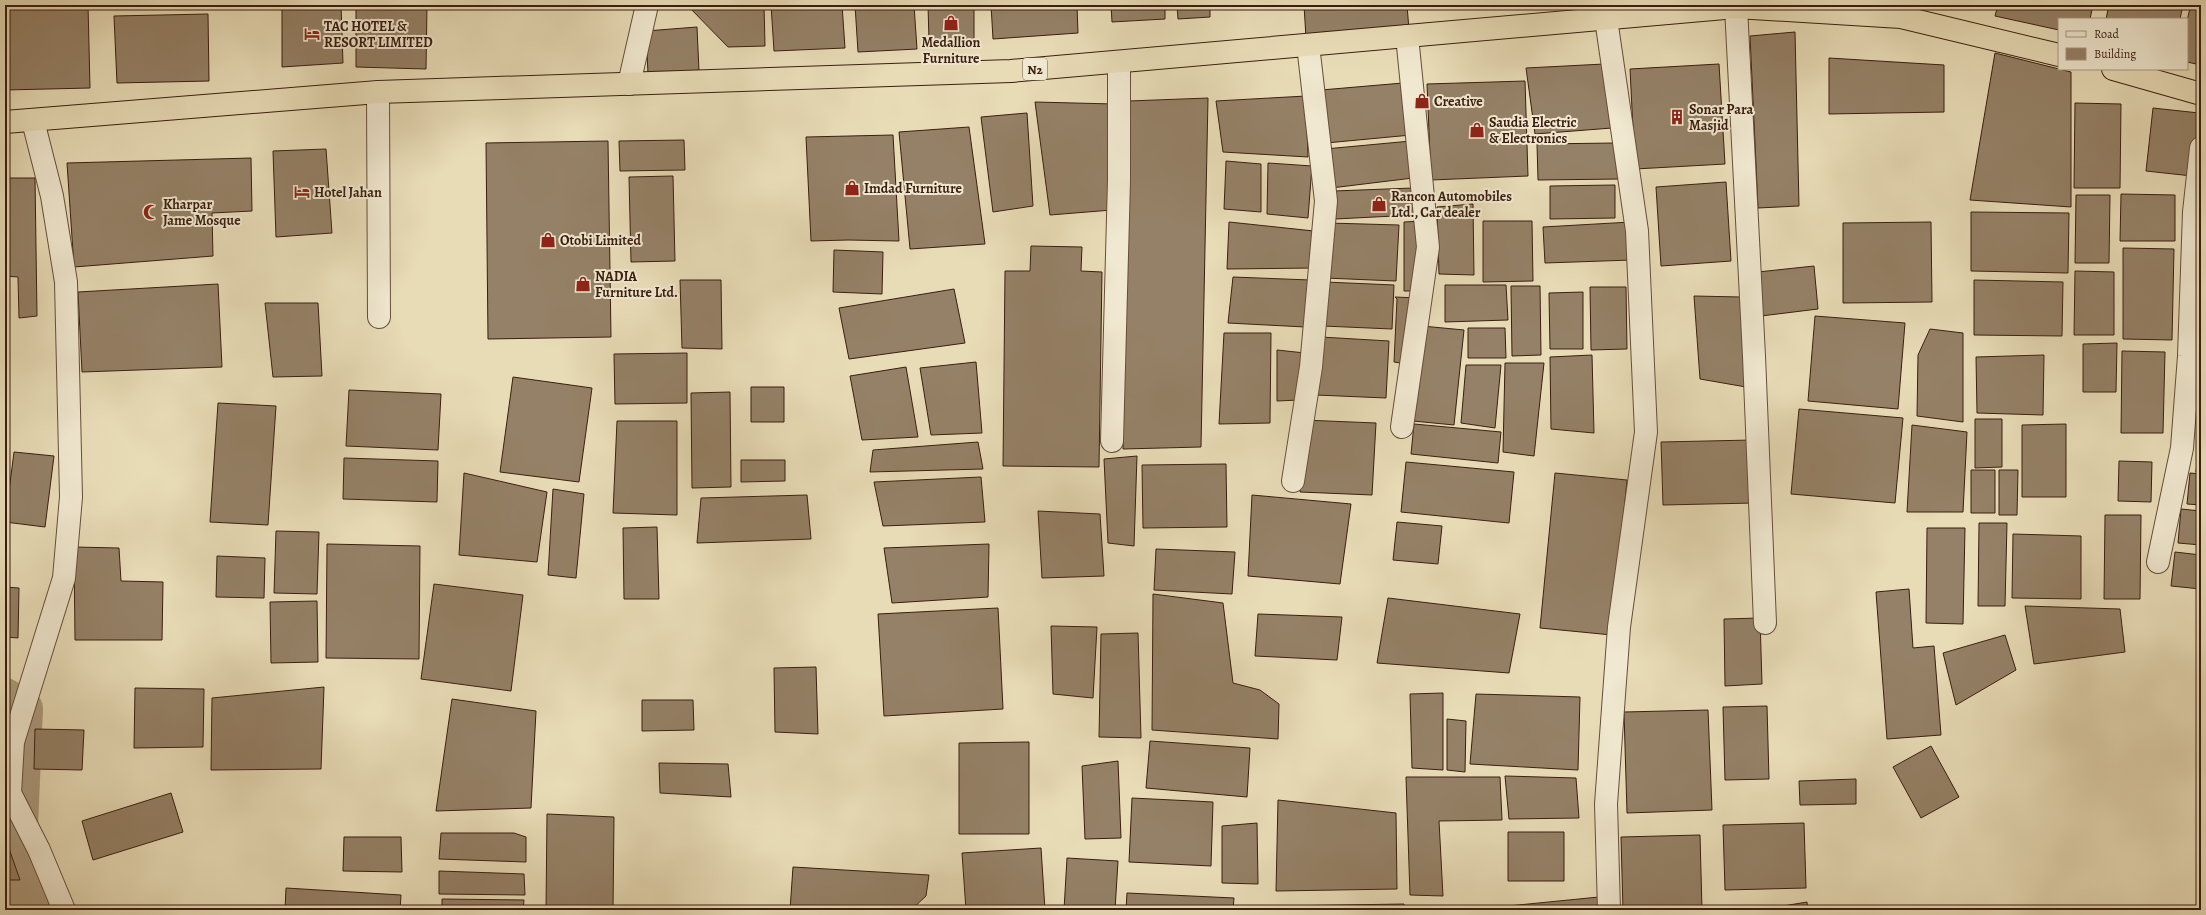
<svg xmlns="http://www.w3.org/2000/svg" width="2206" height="915" viewBox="0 0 2206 915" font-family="Alegreya,serif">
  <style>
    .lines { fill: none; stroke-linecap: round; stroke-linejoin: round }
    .canal { stroke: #ad9b7e; stroke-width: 40 }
    .building { fill: #958167; stroke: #3b1e10 }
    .minor-casing { stroke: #664e3a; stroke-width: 24 }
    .highway-casing { stroke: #3b1e10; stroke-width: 24 }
    .minor { stroke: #f0e8d0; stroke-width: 22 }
    .highway { stroke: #e8dcb7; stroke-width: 22 }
    .labels { text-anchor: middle; stroke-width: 4; stroke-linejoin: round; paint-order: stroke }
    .shield { fill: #f0e8d0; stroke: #715b4a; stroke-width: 1 }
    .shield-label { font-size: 13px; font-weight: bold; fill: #3b1e10 }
    .poi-label { font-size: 14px; font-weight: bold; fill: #3b1e10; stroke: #f0e8d0; text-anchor: start }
  </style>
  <rect width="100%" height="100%" fill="#e8dcb7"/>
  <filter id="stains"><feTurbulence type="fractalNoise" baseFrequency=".005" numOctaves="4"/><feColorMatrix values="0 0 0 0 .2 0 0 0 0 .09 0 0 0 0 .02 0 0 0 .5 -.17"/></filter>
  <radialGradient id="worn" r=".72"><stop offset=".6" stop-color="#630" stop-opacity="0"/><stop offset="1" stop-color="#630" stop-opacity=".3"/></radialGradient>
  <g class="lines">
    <path class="canal" d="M5,698l18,11 -7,164 17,37"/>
  </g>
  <path class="building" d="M5,5h83l2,83 -85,2z
    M282,5h59l2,58 -61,4z
    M356,5h71l-1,64 -70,-2z
    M764,5l1,41 -37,1 -41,-42z
    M771,5h71l3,43 -71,3z
    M855,5h59l3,44 -59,3z
    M928,5h46v35l-45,1z
    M991,5h86l1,28 -85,6z
    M1111,5h54v14l-53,3z
    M1177,5h33v12l-32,2z
    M1304,5h103l2,25 -103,8z
    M1998,5h95l-3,14h-31v11l-64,-14z
    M2109,5h74l-3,14h-74z
    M2190,8l11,2v55l-14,-3v-41z
    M208,14l1,67 -92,2 -3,-67z
    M697,27l2,44 -51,3 -2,-43z
    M1795,32l4,174 -41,2 -8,-172z
    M1995,53l76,19v135l-101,-7z
    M1829,58l115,7v47l-115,2z
    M1604,64l8,64 -77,6 -9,-66z
    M1719,64l6,100 -90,5 -5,-100z
    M1525,81l3,95 -97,4 -4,-96z
    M1403,83l8,52 -85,8 -5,-53z
    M1306,96l2,61 -85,-5 -7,-51z
    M1208,98l-7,349 -78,2 6,-348z
    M1035,102l79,2 -2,106 -62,5z
    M2075,103l46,1 -1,84h-46z
    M2153,108l46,5 -7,63 -46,-5z
    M1027,113l6,93 -40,6 -12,-95z
    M969,127l16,117 -75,5 -11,-117z
    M893,135l6,106 -51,-1 -37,1 -5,-104z
    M684,140l1,30 -65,1 -1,-30z
    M608,141l3,196 -123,2 -2,-196z
    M1411,141l2,37 -82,10 -6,-39z
    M1615,143l6,36 -83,1 -1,-36z
    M326,149l6,84 -56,4 -3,-86z
    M251,158l1,53 -40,2 1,43 -139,11 -7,-104z
    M1226,161l35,3v48l-37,-3z
    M1268,163l44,3 -4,52 -41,-4z
    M673,176l2,85 -44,1 -2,-85z
    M5,178h30l2,138 -18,2 -1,-41 -13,-1z
    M1726,182l5,79 -70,5 -5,-79z
    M1615,185v33l-65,1v-33z
    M1413,188l1,27 -79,4 -1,-28z
    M2121,194l54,1v46h-55z
    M2076,195h34l-1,68h-34z
    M1473,204l1,71 -35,-1 -2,-67z
    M1971,212l98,1 -1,60 -97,-2z
    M1423,221l-6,70h-13v-69z
    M1483,221h49l1,60 -50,1z
    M1229,222l85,9v37l-87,1z
    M1631,222l1,38 -87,3 -2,-36z
    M1931,222l1,80 -89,1v-80z
    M1328,223l71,2 -3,56 -71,-3z
    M1031,246l51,1 -1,24 21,1 -3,195 -96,-1 2,-195h25z
    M2123,248l51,1 -2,91 -49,-1z
    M834,250l49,2 -1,42 -49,-2z
    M1814,266l4,43 -57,7 -3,-44z
    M2075,271l39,1v63h-40z
    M1233,277l77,3 -5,47 -77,-4z
    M680,280h41l1,69 -40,-1z
    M1974,280l89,2 -1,54 -88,-1z
    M1325,282l69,3 -2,44 -69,-3z
    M218,284l4,83 -140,5 -4,-80z
    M1445,285h61l2,35 -63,2z
    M1511,286h29l1,69 -29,1z
    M1590,287h36l1,62 -36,1z
    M954,289l11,54 -116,16 -10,-51z
    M1583,292v57h-33l-1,-56z
    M1694,296l47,1 5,90 -46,-8z
    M1395,297l22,1 -10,66 -13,-2 3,-63z
    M265,303h53l4,73 -49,1z
    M1815,316l90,7 -7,86 -90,-8z
    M1422,326l42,4 -10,95 -41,-4z
    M1468,328h37l1,30h-38z
    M1930,329l33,4v89l-46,-6 1,-61z
    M1224,333h47l-1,90 -51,1z
    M1321,337l68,4 -3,57 -70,-3z
    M2117,343l-1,49h-33v-48z
    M1277,350l28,3 -6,47 -22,1z
    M2122,351l43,1 -2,81h-42z
    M687,353v50l-72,1 -1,-50z
    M1592,355l2,78 -43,-4 -1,-72z
    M2044,355l-1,60 -66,-2 -1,-56z
    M976,362l6,71 -51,2 -11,-67z
    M1505,363h39l-10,93 -31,-4z
    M1466,365h35l-6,63 -34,-5z
    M906,367l12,70 -56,3 -12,-64z
    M513,377l79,11 -13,94 -79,-10z
    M751,387h33v35h-33z
    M349,390l92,4 -3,56 -92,-4z
    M730,392l1,95 -39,1 -1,-95z
    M218,403l58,3 -8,119 -58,-3z
    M1799,409l104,9 -8,85 -104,-9z
    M1975,419h27v48l-27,1z
    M1303,420l73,3 -4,72 -72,-3z
    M617,421h60v94l-64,-2z
    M1414,424l87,8 -3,31 -87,-9z
    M2066,424v73h-44v-72z
    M1912,425l55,7 -4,80h-56z
    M2201,427v46l-5,-1z
    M1752,440l2,63 -91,2 -2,-63z
    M978,442l5,27 -113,3 3,-22z
    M14,452l40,4 -9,71 -40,-5z
    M1137,456l-3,90 -26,-3 -4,-84z
    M344,458l94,3 -1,41 -94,-3z
    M741,460h44v21l-44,1z
    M2119,461l33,1 -1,40 -33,-1z
    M1406,462l108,10 -5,51 -108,-11z
    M1226,464l1,63 -84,1 -1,-63z
    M1971,470h24v43h-24z
    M1999,470h19l-1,45h-18z
    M464,473l83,19 -10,70 -78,-7z
    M1555,473l72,7 -15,155 -72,-7z
    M2190,473l11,1v31l-14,-1z
    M981,477l4,45 -102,4 -9,-44z
    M553,489l31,5 -8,84 -28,-3z
    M807,495l4,44 -114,4 4,-45z
    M1252,495l99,9 -11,80 -92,-8z
    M2181,509l20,2v34l-23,-2z
    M1038,511l62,3 4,62 -62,2z
    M2105,515h36l-1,84h-36z
    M1397,522l45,4 -4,38 -45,-4z
    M1979,523h28l-2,83h-27z
    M657,527l2,72h-35l-1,-71z
    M1927,528h38l-2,96 -37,-1z
    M276,531l43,1 -2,62 -43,-1z
    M2013,534l68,2v63l-69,-1z
    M327,544l93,2 -1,113 -93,-1z
    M989,544l-1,53 -96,6 -8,-55z
    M74,547l45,1 2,33 42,1 -1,58h-87z
    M1156,549l79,3 -3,42 -78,-4z
    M2175,552l26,3v34l-30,-3z
    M217,556l48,2 -1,40 -48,-1z
    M434,584l89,11 -12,96 -90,-12z
    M5,587l14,1 -1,50 -13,-1z
    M1909,589l4,59 21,-2 7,89 -54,4 -11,-147z
    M1153,594l70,9 10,80 27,7 19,14 -1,35 -126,-9z
    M1388,598l132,16 -11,59 -132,-10z
    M317,601l1,61 -47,1 -1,-61z
    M2025,606l95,3 5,43 -91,12z
    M998,608l5,101 -119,7 -6,-102z
    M1258,614l84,3 -5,43 -82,-4z
    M1760,618l2,66 -37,2 -1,-67z
    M1051,626l46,1 -4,71 -40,-4z
    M1138,633l3,105 -42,-1 2,-103z
    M2005,635l11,35 -60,35 -13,-52z
    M816,667l2,67 -43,-2 -1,-64z
    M324,687l-3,82 -110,1 1,-72z
    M135,688l69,1 -1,58 -69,1z
    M1443,693v77l-31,-2 -2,-74z
    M1476,694l104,3 -2,73 -108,-6z
    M452,699l84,12 -5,97 -95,3z
    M642,700h51l1,30 -52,1z
    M1767,706l2,73 -44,1 -2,-73z
    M1708,710l4,100 -85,3 -3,-101z
    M1447,719l19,2 -1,51 -18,-2z
    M35,729l49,1 -2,40 -48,-1z
    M1150,741l100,7 -3,49 -101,-9z
    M1029,742v92h-70v-91z
    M1931,746l28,51 -38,21 -28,-51z
    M1118,761l3,77 -36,1 -3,-73z
    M659,763l69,1 3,33 -71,-4z
    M1505,776l71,2 3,40 -70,1z
    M1406,777h94l2,43 -63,1 4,75 -33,-1z
    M1856,779v25l-56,1 -1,-24z
    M171,793l12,39 -90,28 -11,-39z
    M1132,798l81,4 -2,64 -82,-4z
    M1278,800l118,13 1,76 -121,2z
    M547,814l67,3 -1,93h-67z
    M1257,823l1,61 -36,-1v-57z
    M1804,823l2,65 -81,2 -2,-65z
    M1508,832h56v49h-56z
    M441,833h73l12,4v25l-87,-3z
    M1700,835l2,75h-79l-2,-73z
    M5,837l15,43h-15z
    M344,837h57l1,35 -59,-1z
    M1041,848l4,62h-79l-4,-57z
    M1067,858l51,3 -3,49h-51z
    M793,867l136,8 -3,21 -15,14h-121z
    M439,871l85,3 1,21 -86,-1z
    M286,888l115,7 -1,15h-115z
    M1127,893l107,5 -1,12h-107z
    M1599,897v13h-100l-1,-3z
    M442,899l82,1 -1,10h-81z
    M1807,902l1,8h-49z
    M1404,904l1,6h-127v-4z"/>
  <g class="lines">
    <defs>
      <path id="minor" d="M1736,7l18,349 11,267
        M1606,19l31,212 9,201 -27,195 -13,177 3,106
        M629,84l18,-79
        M378,92l1,225
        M33,121l19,75 14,86 5,215 -7,81 -51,164 -3,51 29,57 25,60
        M1402,427l26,-180 -21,-211
        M1112,441l7,-261v-118
        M1293,481l18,-114 15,-166 -18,-156
        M2158,562l24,-114 7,-92 5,-144 7,-64"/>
      <path id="highway" d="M2113,69l88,25
        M5,122l373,-30 633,-21 725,-64 165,10 158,38"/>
    </defs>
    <use href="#minor" class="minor-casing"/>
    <use href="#highway" class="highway-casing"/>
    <use href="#minor" class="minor"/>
    <use href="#highway" class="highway"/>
  </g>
  <defs>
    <symbol id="shop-bare" viewBox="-9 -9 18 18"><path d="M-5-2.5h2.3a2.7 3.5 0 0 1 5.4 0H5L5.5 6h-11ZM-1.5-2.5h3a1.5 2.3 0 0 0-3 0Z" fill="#8f2418" stroke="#f0e8d0" stroke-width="2.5" paint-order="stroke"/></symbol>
    <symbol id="hotel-bare" viewBox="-9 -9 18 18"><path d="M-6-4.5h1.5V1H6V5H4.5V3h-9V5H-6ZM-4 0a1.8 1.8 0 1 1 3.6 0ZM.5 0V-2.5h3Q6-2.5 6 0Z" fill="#8f2418" stroke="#f0e8d0" stroke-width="2.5" paint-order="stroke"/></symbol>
    <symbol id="building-bare" viewBox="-9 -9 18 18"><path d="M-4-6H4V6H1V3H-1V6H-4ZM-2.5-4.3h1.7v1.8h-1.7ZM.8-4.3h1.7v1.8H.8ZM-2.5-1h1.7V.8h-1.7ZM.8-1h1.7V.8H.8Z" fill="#8f2418" stroke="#f0e8d0" stroke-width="2.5" paint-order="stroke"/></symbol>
    <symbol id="mosque-bare" viewBox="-9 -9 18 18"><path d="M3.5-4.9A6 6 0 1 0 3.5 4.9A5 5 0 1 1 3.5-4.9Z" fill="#8f2418" stroke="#f0e8d0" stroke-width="2.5" paint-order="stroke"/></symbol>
  </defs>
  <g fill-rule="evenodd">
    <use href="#shop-bare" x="940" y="12" width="22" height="22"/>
    <use href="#hotel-bare" x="301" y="23" width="22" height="22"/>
    <use href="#shop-bare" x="1411" y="90" width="22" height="22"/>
    <use href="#building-bare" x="1666" y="106" width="22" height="22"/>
    <use href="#shop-bare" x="1466" y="119" width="22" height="22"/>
    <use href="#shop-bare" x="841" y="177" width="22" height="22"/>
    <use href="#hotel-bare" x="291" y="181" width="22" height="22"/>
    <use href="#shop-bare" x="1368" y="193" width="22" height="22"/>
    <use href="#mosque-bare" x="140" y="201" width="22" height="22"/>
    <use href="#shop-bare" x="537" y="229" width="22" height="22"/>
    <use href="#shop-bare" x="572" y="273" width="22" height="22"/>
  </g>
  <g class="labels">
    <rect class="shield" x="1023" y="58" width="24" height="22" rx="3"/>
    <g class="shield-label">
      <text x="1035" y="74">N2</text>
    </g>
    <g class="poi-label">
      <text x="324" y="31">TAC HOTEL &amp;<tspan x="324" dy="16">RESORT LIMITED</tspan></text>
      <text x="951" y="47" text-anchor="middle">Medallion<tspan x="951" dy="16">Furniture</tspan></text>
      <text x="1434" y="106">Creative</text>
      <text x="1689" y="114">Sonar Para<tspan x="1689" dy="16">Masjid</tspan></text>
      <text x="1489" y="127">Saudia Electric<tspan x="1489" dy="16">&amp; Electronics</tspan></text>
      <text x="864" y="193">Imdad Furniture</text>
      <text x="314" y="197">Hotel Jahan</text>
      <text x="1391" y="201">Rancon Automobiles<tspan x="1391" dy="16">Ltd., Car dealer</tspan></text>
      <text x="163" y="209">Kharpar<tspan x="163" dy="16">Jame Mosque</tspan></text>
      <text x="560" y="245">Otobi Limited</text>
      <text x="595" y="281">NADIA<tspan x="595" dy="16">Furniture Ltd.</tspan></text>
    </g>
  </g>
  <rect width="2206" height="915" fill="none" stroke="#e8dcb7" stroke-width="20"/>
  <rect x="6" y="6" width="2194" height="903" fill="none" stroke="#3b1e10" stroke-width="2"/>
  <rect x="10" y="10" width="2186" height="895" fill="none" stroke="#3b1e10"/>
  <rect x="2058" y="18" width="130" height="52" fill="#f0e8d0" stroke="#a89783"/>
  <rect x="2066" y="31" width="20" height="6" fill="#f0e8d0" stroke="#a89783"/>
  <text x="2094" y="38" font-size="12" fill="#3b1e10">Road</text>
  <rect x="2066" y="48" width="20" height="12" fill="#958167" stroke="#a89783"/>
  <text x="2094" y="58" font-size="12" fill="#3b1e10">Building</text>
  <rect width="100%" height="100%" filter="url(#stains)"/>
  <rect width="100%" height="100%" fill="url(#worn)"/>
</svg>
